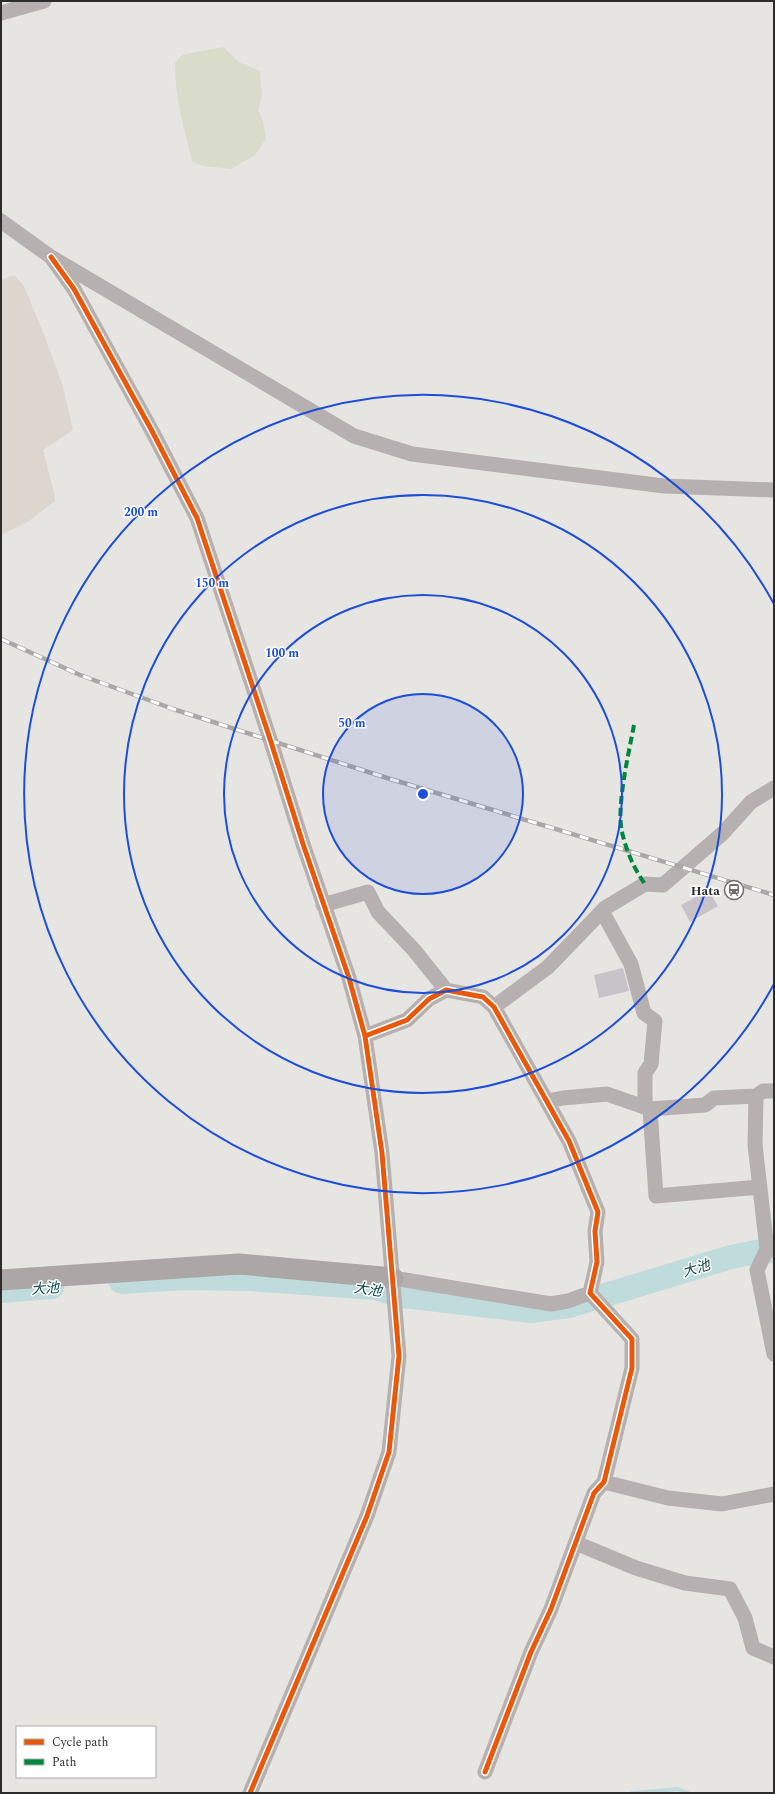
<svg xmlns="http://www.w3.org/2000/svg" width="775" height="1794" viewBox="0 0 775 1794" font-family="Spectral,'Noto Sans JP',serif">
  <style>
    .built { fill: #dcd6cf }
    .green { fill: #d9dccb }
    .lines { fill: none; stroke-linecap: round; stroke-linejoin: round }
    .stream { stroke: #c0dbdb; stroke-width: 4 }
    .river { stroke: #c0dbdb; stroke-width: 24 }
    .building { fill: #c8c3c8 }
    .street { stroke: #b6b0b1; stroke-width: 15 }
    .secondary { stroke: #aca6a6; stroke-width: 21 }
    .rail-casing { stroke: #aba7a6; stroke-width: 4.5 }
    .rail { stroke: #fff; stroke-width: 3; stroke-dasharray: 9; stroke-linecap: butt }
    .quiet { stroke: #00873e; stroke-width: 4; stroke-dasharray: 8 4; stroke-linecap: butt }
    .cycleway-casing { stroke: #fff; stroke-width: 8 }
    .cycleway { stroke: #e8590c; stroke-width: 5 }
    .ring { fill: none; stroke: #1d4ed8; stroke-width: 2 }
    .labels { text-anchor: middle; stroke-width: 3; stroke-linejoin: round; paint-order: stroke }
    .poi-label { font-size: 13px; font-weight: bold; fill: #2d2c2b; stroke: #fff; text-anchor: end }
    .water-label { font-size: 14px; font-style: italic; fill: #0a4748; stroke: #fff }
    .centre { fill: #1d4ed8; stroke: #fff; stroke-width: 2 }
    .ring-label { font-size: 12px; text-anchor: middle; font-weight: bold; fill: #1d4ed8; stroke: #fff; stroke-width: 3; stroke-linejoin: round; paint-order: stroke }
  </style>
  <rect width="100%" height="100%" fill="#e7e5e2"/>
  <path class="built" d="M14,275l10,11 21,51 18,50 10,43 -30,20 11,43 1,8 -26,20 -28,14v-255z"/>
  <path class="green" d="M223,47l16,15 21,9 2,24 -4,15 5,11 3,18 -11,16 -24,14 -27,-3 -12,-4c-7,-32 -18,-66 -17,-99l7,-8z"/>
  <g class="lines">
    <path class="stream" d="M632,1793l46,-4 10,4"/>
    <path class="river" d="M121,1282l64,-4 64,1 126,9 28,8 128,15 38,-5 162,-49 25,-5 18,-1
      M1,1291l51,-4"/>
  </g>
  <path class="building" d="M708,890l10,16 -28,16 -9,-17z
    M623,968l6,23 -30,7 -5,-23z"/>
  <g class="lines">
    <path class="street" d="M1,13l43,-12
      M1,221l50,36 303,179 58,18 252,32 110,4
      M51,257l23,32 78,142 45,87 74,224 32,102 46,134 16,58 17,117 17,203 -10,96 -22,64 -117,277
      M323,905l45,-13 10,20 36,38 32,40
      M602,911l29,53 13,49 11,8 -4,43 -6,9v34
      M494,1007l54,-40 57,-59 40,-24 18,1 60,-52 28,-31 23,-14
      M365,1036l42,-16 22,-21 17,-9 37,7 11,10 75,134 29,71 -3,19 2,31 -7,31 42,46v29l-28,114 -10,11 -43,116 -20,43 -46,120
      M756,1096l-1,49 12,104
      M548,1101l15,-3 44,-4 43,15 55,-4 9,-7 42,-2 7,-5h11
      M650,1109l6,87 104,-9
      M774,1250l-7,-1 -10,21 17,84
      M393,1278l158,26 17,-3 22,-8
      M604,1482l64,16 54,6 52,-10
      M576,1543l60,25 49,15 45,6 15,29 8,30 21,9"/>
    <path class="secondary" d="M1,1280l238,-16 154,14"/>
    <defs>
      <path id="rail" d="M1,639l79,36 93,34 214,69 387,117"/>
    </defs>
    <use href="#rail" class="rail-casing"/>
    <use href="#rail" class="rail"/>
    <path class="quiet" d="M634,725c-5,27 -18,82 -12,107 4,18 12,37 23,52"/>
    <defs>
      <path id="cycleway" d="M51,257l23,32 78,142 45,87 74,224 32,102 46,134 16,58 17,117 17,203 -10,96 -22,64 -117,277
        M365,1036l42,-16 22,-21 17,-9 37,7 11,10 75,134 29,71 -3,19 2,31 -7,31 42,46v29l-28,114 -10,11 -43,116 -20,43 -46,120"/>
    </defs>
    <use href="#cycleway" class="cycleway-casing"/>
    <use href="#cycleway" class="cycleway"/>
  </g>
  <circle cx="423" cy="794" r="100" fill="#1d4ed8" fill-opacity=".12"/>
  <g class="ring">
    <circle cx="423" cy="794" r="100"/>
    <circle cx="423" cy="794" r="199"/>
    <circle cx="423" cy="794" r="299"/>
    <path d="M774 984A399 399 0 1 1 774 604"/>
  </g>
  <defs>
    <symbol id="station-ring" viewBox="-11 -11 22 22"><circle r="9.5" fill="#fff" stroke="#6e6d6b" stroke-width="1.5"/><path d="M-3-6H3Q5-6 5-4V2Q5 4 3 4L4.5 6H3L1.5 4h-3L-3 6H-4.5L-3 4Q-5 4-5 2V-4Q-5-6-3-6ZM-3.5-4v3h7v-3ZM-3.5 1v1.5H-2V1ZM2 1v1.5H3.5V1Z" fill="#6e6d6b"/></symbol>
  </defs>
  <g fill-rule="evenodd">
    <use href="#station-ring" x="723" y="879" width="22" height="22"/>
  </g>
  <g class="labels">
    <g class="poi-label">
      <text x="720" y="895">Hata</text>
    </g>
    <g class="water-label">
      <text transform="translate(696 1268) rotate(-17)" y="5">大池</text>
      <text transform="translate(45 1288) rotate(-4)" y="5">大池</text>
      <text transform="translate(368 1289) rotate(8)" y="5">大池</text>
    </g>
  </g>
  <circle cx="423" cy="794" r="6" class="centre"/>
  <g class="ring-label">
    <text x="141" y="516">200 m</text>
    <text x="212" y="587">150 m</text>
    <text x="282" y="657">100 m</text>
    <text x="352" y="727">50 m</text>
  </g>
  <rect width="775" height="1794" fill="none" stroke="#2d2c2b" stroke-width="4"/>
  <rect x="16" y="1726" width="140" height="52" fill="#ffffff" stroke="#ababaa"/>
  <rect x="24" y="1739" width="20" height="6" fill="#e8590c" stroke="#ababaa"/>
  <text x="52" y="1746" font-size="12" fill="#2d2c2b">Cycle path</text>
  <rect x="24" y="1759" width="20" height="6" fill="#00873e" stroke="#ababaa"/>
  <text x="52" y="1766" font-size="12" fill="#2d2c2b">Path</text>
</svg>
